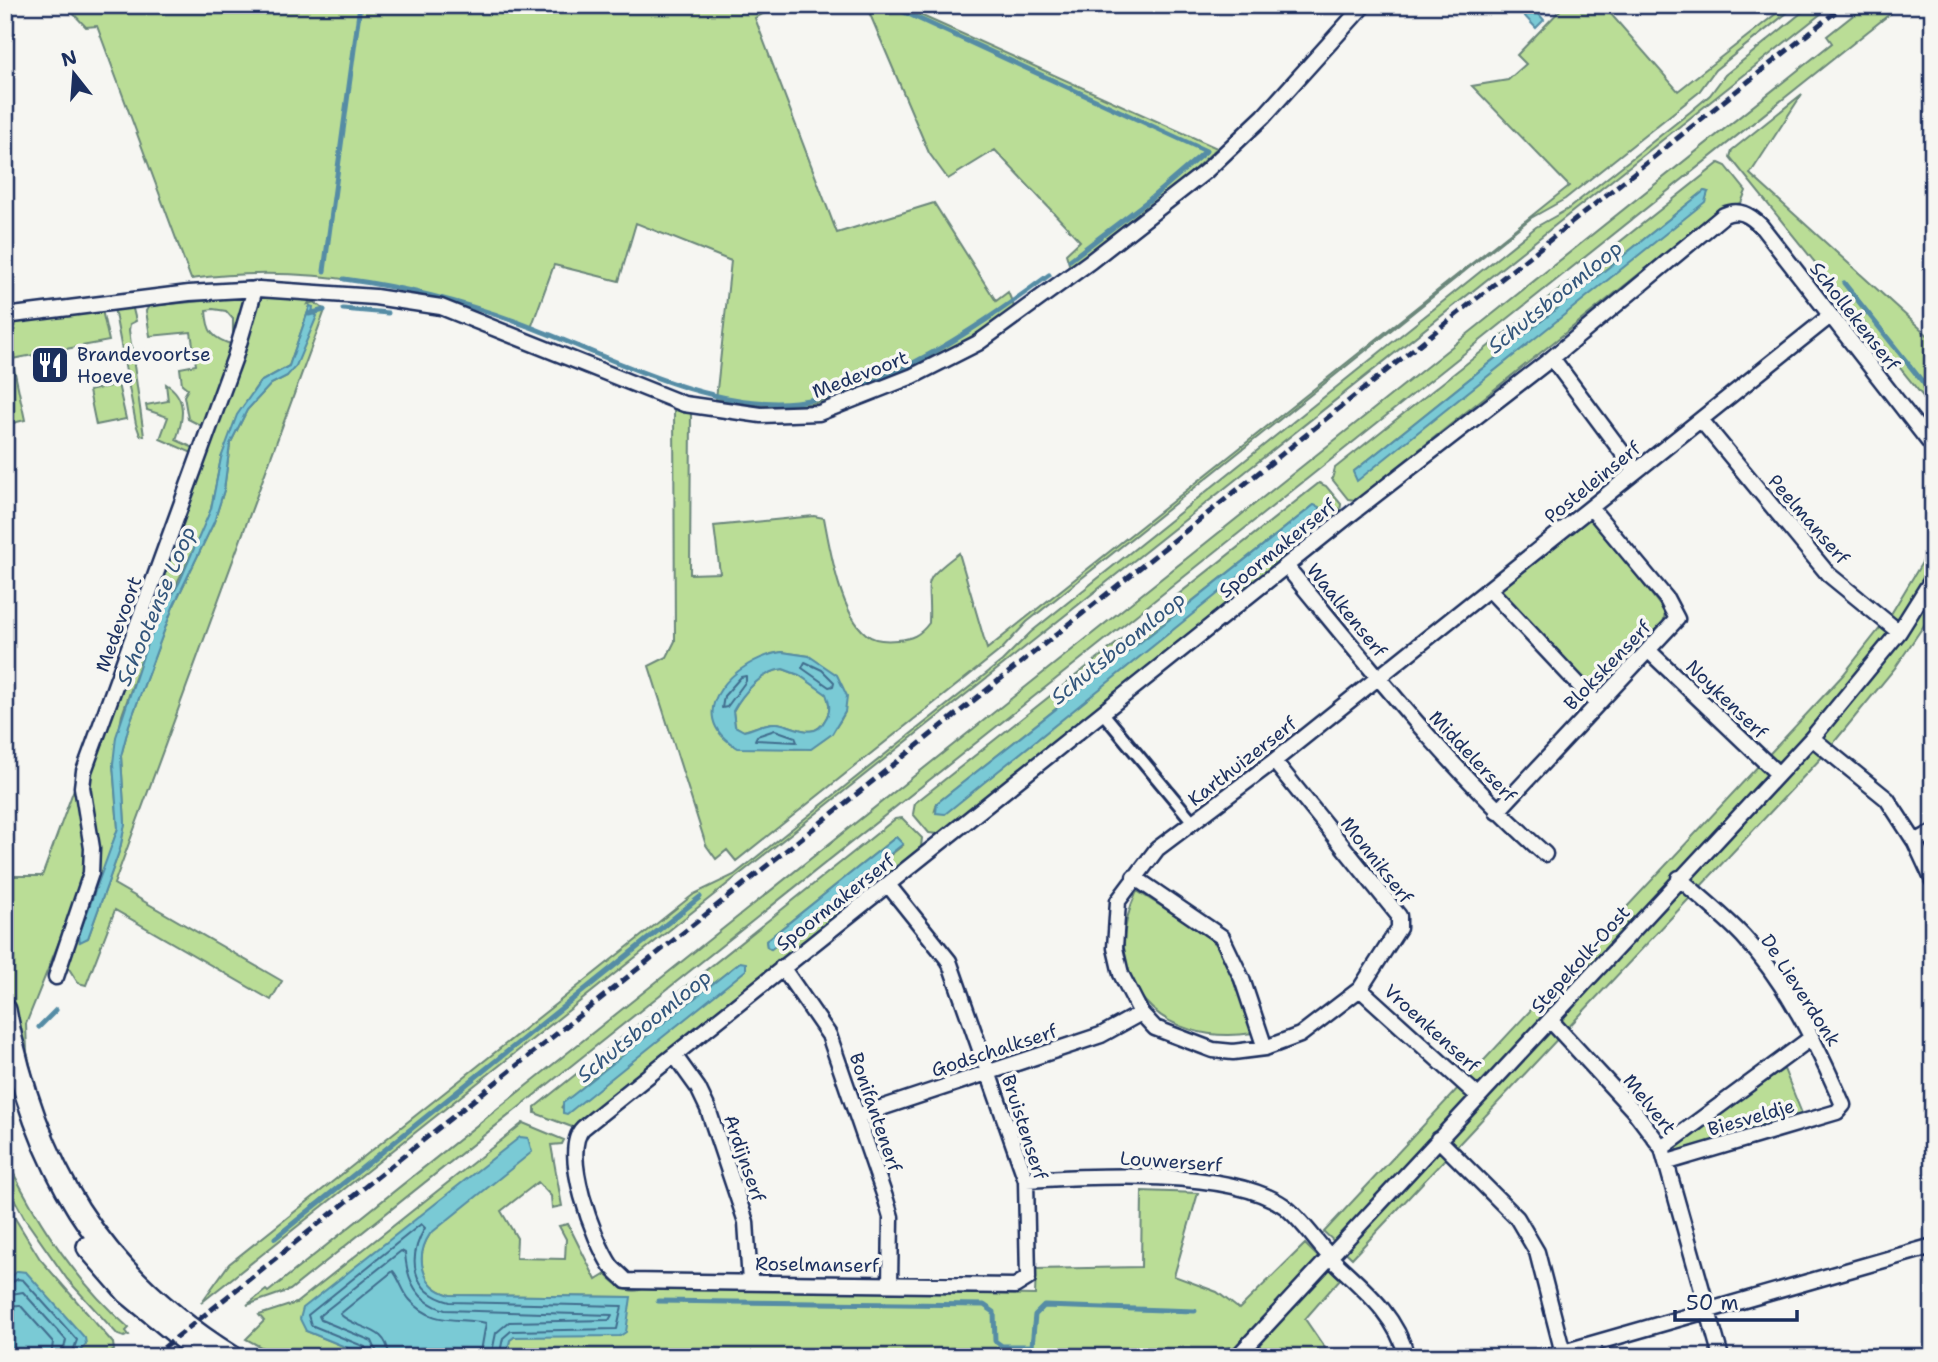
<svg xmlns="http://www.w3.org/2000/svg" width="1938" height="1362" viewBox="0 0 1938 1362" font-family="'Shantell Sans',sans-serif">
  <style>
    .green { fill: #badd96; stroke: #6a867a; stroke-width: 2; fill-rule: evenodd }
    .water { fill: #7acad5; stroke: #548ca5; stroke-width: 2; fill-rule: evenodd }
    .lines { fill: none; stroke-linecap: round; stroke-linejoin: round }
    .shore { stroke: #416d8e; stroke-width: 2 }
    .stream { stroke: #548ca5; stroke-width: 5 }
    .pedestrian-casing { stroke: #1b2f5e; stroke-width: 16 }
    .minor-casing { stroke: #1b2f5e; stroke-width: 19 }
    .secondary-casing { stroke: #1b2f5e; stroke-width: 26 }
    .pedestrian { stroke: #f6f6f2; stroke-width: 10 }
    .minor { stroke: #f6f6f2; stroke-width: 14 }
    .secondary { stroke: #f6f6f2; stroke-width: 21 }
    .rail { stroke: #1b2f5e; stroke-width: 5; stroke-dasharray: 10 5; stroke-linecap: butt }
    .labels { text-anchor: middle; stroke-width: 7; stroke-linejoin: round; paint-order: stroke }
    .street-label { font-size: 19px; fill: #1b2f5e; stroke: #f6f6f2 }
    .poi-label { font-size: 19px; fill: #1b2f5e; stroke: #f6f6f2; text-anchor: start }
    .water-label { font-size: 21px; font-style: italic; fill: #33567c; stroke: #f6f6f2 }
  </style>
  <rect width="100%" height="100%" fill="#f6f6f2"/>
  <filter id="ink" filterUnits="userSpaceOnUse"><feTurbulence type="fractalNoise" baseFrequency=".0143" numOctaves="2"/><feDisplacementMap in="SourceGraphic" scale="14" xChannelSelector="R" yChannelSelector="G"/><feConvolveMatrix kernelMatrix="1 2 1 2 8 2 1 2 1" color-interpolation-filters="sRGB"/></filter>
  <g filter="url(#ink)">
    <path class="green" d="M65,5h714l-24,13 82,215 97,-30 62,98 12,-9 7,17c-56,38 -122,71 -187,91 -35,10 -77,5 -112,-1l15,-138 -95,-38 -17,58 -65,-16 -23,63c-114,-40 -218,-66 -340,-49l-94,-253 -11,1z
      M866,5h32l319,143 -37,35 -110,84 -4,-13 14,-13 -85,-91 -47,29 -19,-26z
      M1565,5h38l75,86 109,-86h10l-82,65 -17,23 -133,106 -34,19 -504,404 -25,27 -266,212 -9,-11 -11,9 -10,-14 -57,-179 18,-9 8,-16 -1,-235 17,5 -1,163 30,-1 -6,-47 100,-10 10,2c6,31 16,95 42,116 8,7 21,7 31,6 15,-1 23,-5 32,-17 2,-46 -11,-39 30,-70l28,96 582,-463 -97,-100 36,-6 18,-16 -9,-9zM782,652l27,4 36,56c-30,62 -80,31 -129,13l55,-71z
      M1811,5h21l-1631,1298 28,-39 465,-370 40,-19 268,-214 29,-29 505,-405 32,-18 122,-97 20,-17 15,-20z
      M1866,5h35l-1611,1285 -43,15 19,-15 2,2 1564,-1249 -5,-7z
      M1802,94l-52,80 183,166v69l-203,-252 2,-7z
      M1719,163l7,3 20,25 -5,12 -18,4 -367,293 -8,-1 -16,-20 3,-11zM1704,191l4,1 -355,280z
      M276,294l37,1 -5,9 6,-2 11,8 -211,574 168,97 -11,19 -156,-90 -29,75 -8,-2 -12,-19 27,-86 -5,-101 116,-350 -16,-8 -4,-23 4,-7 -6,-5 -2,-16 16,-3 -5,-33 -41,4 -4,-25 3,-5zM310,306l6,9 -29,61 -16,8 -24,26 -17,34 -6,46 -10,32 -41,85 -44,118 -8,31 4,68 -5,25 -32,89 -8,3 38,-113 -5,-64 9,-49 26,-74 53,-106 10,-26 10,-51 33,-68 6,-8 29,-16zM213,309l13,2 7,8v26c-21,-7 -26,-13 -27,-35z
      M132,305l4,16 -6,3 -1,6 15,106 -4,-1 -4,-11 -22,-116z
      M102,310l7,31 -97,18 13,61 -20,5v-102z
      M118,384l8,35 -30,6 -7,-34z
      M166,384c21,13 18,34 10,56l18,8 -2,5 -32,-14 8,-22 -21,-7 -1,-5 22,-4z
      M1319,483l7,3 15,18 -1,8 -402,322 -9,-1 -16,-19 2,-11zM1314,505l-379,305 2,-7z
      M1589,514l76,98 -2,14 -63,68 -106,-103z
      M1933,544v68l-38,56 -73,89 -470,501 -28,-26 519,-557 48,-61z
      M783,669l16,6 27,18c4,11 5,18 -1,27 -11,22 -32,4 -49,3 -10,-1 -23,6 -33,8l-8,-5 -2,-15c9,-18 29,-40 50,-42z
      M82,767l6,74 -3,36 -59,147 1,28 11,46 -18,-28 -15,-73v-121h37z
      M902,818l20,20 -1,9 -349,280 -37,-14v-6l360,-288zM896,837l7,8 -132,104 -4,-2 -1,-6zM740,962l-179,146 3,-5z
      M1137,891l68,43 17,16 31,83c-92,15 -158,-53 -116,-142z
      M1784,1069l19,47 -125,35 -2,-5z
      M523,1123l41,17 -2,4 -11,1 11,61 -10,2 -1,-12 -13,-14 -37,29 16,27 -1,20 49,1 1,-20 -7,-13 9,-2 28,56 10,-6c10,11 25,23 40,13l389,8 1,-26 105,-2 1,-76 56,2 -24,83 43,16 22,17 66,-65 35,35 -35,40 26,38h-91l-9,-10 -29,4 -6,6h-690l4,-17 4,-3 117,-40 -181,-2c-28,-8 -36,-37 -20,-61l-124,97 64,26h-91l-33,-18 18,-18 -5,-6 37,-12z
      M5,1156c31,65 70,125 124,172l-3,3 3,4 -5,2 -6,-2 -51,-56 -42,-60 -20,-37z
      M5,1202l35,57 73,84 1,7 -9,7h-31l3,-2 -67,-80 -5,11z"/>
    <path class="water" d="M1524,5h7l13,15 -8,8 -17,-18z
      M1704,191l4,1 -3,10 -348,279 -4,-9z
      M310,306l3,1 -1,6 5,3 -21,50 -9,10 -16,8 -24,26 -17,34 -6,46 -10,32 -41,85 -44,118 -8,31 4,68 -5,25 -32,89 -8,4 -1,-7 39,-107 -5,-64 3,-27 32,-96 32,-60 31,-72 10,-51 16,-43 23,-33 29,-16z
      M1314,505l5,2v5l-374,302 -9,-1 1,-10z
      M782,652l27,4 28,19 10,21 -2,16 -13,22 -21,15 -73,-1c-60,-34 -1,-90 44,-96zM783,669l16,6 27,19c4,10 5,17 -1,26 -11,22 -32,4 -49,3 -10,-1 -23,6 -32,8l-9,-5 -2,-15c10,-18 29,-40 50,-42z
      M896,837l7,7 -132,105 -4,-2 -1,-6z
      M740,962l6,1v7l-179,144 -4,-1v-10z
      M520,1137l8,1 4,14 -102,82c-16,24 -8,53 20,61l181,2 -5,35 -6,4 -106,1 -4,3 -4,17h-136l-64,-26 -6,-12 3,-11z
      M18,1271l8,1 59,66 1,6 -11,13h-70c0,-21 -5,-76 13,-86z"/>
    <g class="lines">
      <path class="shore" d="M805,662l17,8 12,12 -1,4 -4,1 -27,-19z
        M746,676v5l-19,26 -5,1 2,-12 17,-19z
        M775,730l20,7 2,5 -42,-2 2,-4z
        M5,1286l13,-7 5,1 54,60 -6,17
        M5,1295l18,-3 43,48 -4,17
        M5,1306l15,-1 33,37 -2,15
        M370,1357l-5,-10 -54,-22 -3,-10 113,-91 4,4c-18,30 -14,64 25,74l172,4 -5,23 -106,2 -8,7 -4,19
        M379,1357l-7,-16 -51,-21 -2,-4 82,-65 4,2c2,28 12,49 40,57l167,5 -3,5 -100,2 -13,11 -5,24
        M389,1357c-1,-32 -32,-26 -49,-43l53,-43c7,8 9,20 17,29 23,26 46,17 76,23l-6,34"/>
      <path class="stream" d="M889,5l317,146 -57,49 -79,60
        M324,271l36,-266
        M344,279c66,9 127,25 189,49 79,30 177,83 263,74 89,-10 183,-75 253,-127
        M1844,283l89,112
        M343,309l45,4
        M309,314l15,-4
        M39,1027l17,-17
        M275,1238l425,-341
        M658,1301l326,4 10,7 1,29 7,5h30l3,-31 9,-9 151,5"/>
      <defs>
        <path id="pedestrian" d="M1102,712l92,111"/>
        <path id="minor" d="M5,316l184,-23 70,-4 116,8 66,10 243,97 77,11 58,-2 94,-37 65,-33 113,-82 114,-89 59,-56 100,-111
          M1552,358l84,113
          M1701,420l127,154 71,58
          M1286,566c83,100 162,202 259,288
          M1489,589l107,114
          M1649,651l129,123
          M1812,738l75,61 28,43 18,39
          M1274,761l125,155v12l-39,61 -60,46 -35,13 -32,4 -20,-2 -58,-22 -14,-15 -20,-39 -6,-26 3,-47 39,-52 117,-88 556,-445
          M1497,812l180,-193 -11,-21 -75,-90
          M1915,842l18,-10
          M1134,877l88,60 20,42 23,69
          M889,886l60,75 77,219 2,98 -13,8 -389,-5c-4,-5 -11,-10 -15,-15 -17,-25 -51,-115 -28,-138l769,-615 200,-155 172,-143c15,-7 26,0 37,11l172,221
          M782,967l47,68 57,165 5,17 -1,67
          M56,977l35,-104 1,-25 -10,-61 2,-16 151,-414 20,-68
          M1360,989l118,107
          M1551,1021l84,91 27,36 59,209
          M675,1056l23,32 10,21 38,113 4,60
          M857,1116l244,-81 40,-22
          M1438,1139l79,79 20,34 27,105
          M1662,1148l149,-110
          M1668,1162l169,-50 6,-7c-25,-58 -56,-122 -100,-169 -20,-21 -43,-39 -64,-58
          M1026,1180c66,-4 204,-12 258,26 20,15 35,41 54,59 30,28 58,51 69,92
          M1237,1357l575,-619 87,-106 34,-54
          M1546,1357l387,-111"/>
        <path id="secondary" d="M5,1010c30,155 91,262 227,347
          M88,1247l40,46 77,64"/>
      </defs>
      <use href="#pedestrian" class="pedestrian-casing"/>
      <use href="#minor" class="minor-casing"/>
      <use href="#secondary" class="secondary-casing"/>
      <use href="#pedestrian" class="pedestrian"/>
      <use href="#minor" class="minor"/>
      <use href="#secondary" class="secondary"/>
      <path class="rail" d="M152,1357l1692,-1352"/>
    </g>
  </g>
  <defs>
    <symbol id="restaurant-square" viewBox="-11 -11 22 22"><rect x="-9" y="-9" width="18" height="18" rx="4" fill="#1b2f5e" stroke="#f6f6f2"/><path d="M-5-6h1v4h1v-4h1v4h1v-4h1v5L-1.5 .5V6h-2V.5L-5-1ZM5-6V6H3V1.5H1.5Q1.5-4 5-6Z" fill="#fff"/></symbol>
  </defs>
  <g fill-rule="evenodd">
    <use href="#restaurant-square" x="28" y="343" width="44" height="44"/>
  </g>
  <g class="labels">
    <g class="street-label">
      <text transform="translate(1855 316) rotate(52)" y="7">Schollekenserf</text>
      <text transform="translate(860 374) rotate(-21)" y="7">Medevoort</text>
      <text transform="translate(1592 482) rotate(-39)" y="7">Posteleinserf</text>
      <text transform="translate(1809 519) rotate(49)" y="7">Peelmanserf</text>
      <text transform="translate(1277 548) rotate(-39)" y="7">Spoormakerserf</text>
      <text transform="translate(1347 610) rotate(51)" y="7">Waalkenserf</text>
      <text transform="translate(118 624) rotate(-70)" y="7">Medevoort</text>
      <text transform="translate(1607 665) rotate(-46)" y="7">Blokskenserf</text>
      <text transform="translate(1727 699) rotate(44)" y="7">Noykenserf</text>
      <text transform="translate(1473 756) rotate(47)" y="7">Middelerserf</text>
      <text transform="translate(1242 761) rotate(-38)" y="7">Karthuizerserf</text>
      <text transform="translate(1377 860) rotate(52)" y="7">Monnikserf</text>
      <text transform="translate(835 902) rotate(-38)" y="7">Spoormakerserf</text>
      <text transform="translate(1580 959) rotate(-48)" y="7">Stepekolk-Oost</text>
      <text transform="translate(1801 990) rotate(57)" y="7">De Lieverdonk</text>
      <text transform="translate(1432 1028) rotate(42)" y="7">Vroenkenserf</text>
      <text transform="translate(994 1050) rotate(-18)" y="7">Godschalkserf</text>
      <text transform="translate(1650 1104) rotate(51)" y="7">Melvert</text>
      <text transform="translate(876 1112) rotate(71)" y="7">Bonifantenerf</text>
      <text transform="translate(1751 1117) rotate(-16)" y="7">Biesveldje</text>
      <text transform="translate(1025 1127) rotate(72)" y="7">Bruistenserf</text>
      <text transform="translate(745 1158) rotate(71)" y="7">Ardijnserf</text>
      <text transform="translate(1171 1161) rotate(4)" y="7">Louwerserf</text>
      <text transform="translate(817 1264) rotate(1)" y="7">Roselmanserf</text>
    </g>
    <g class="poi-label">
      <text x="77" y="361">Brandevoortse<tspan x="77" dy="22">Hoeve</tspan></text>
    </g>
    <g class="water-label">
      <text transform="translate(1555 297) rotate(-39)" y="7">Schutsboomloop</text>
      <text transform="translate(156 606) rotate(-67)" y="7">Schootense Loop</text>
      <text transform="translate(1118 648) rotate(-39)" y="7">Schutsboomloop</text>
      <text transform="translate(644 1026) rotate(-39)" y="7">Schutsboomloop</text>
    </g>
  </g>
  <rect width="1938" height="1362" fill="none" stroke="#f6f6f2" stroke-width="28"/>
  <rect x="14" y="14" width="1910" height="1334" fill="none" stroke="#1b2f5e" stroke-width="2.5" filter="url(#ink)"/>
  <g transform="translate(74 74) rotate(343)" stroke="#f6f6f2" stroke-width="5" paint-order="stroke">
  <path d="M0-5L12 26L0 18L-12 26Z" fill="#1b2f5e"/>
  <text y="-10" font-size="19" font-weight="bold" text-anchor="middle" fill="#1b2f5e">N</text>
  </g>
  <path d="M1675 1310v10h122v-10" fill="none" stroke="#1b2f5e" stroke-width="3.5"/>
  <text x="1686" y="1310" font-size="21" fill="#1b2f5e" stroke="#f6f6f2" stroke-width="5" paint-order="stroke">50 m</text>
</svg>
